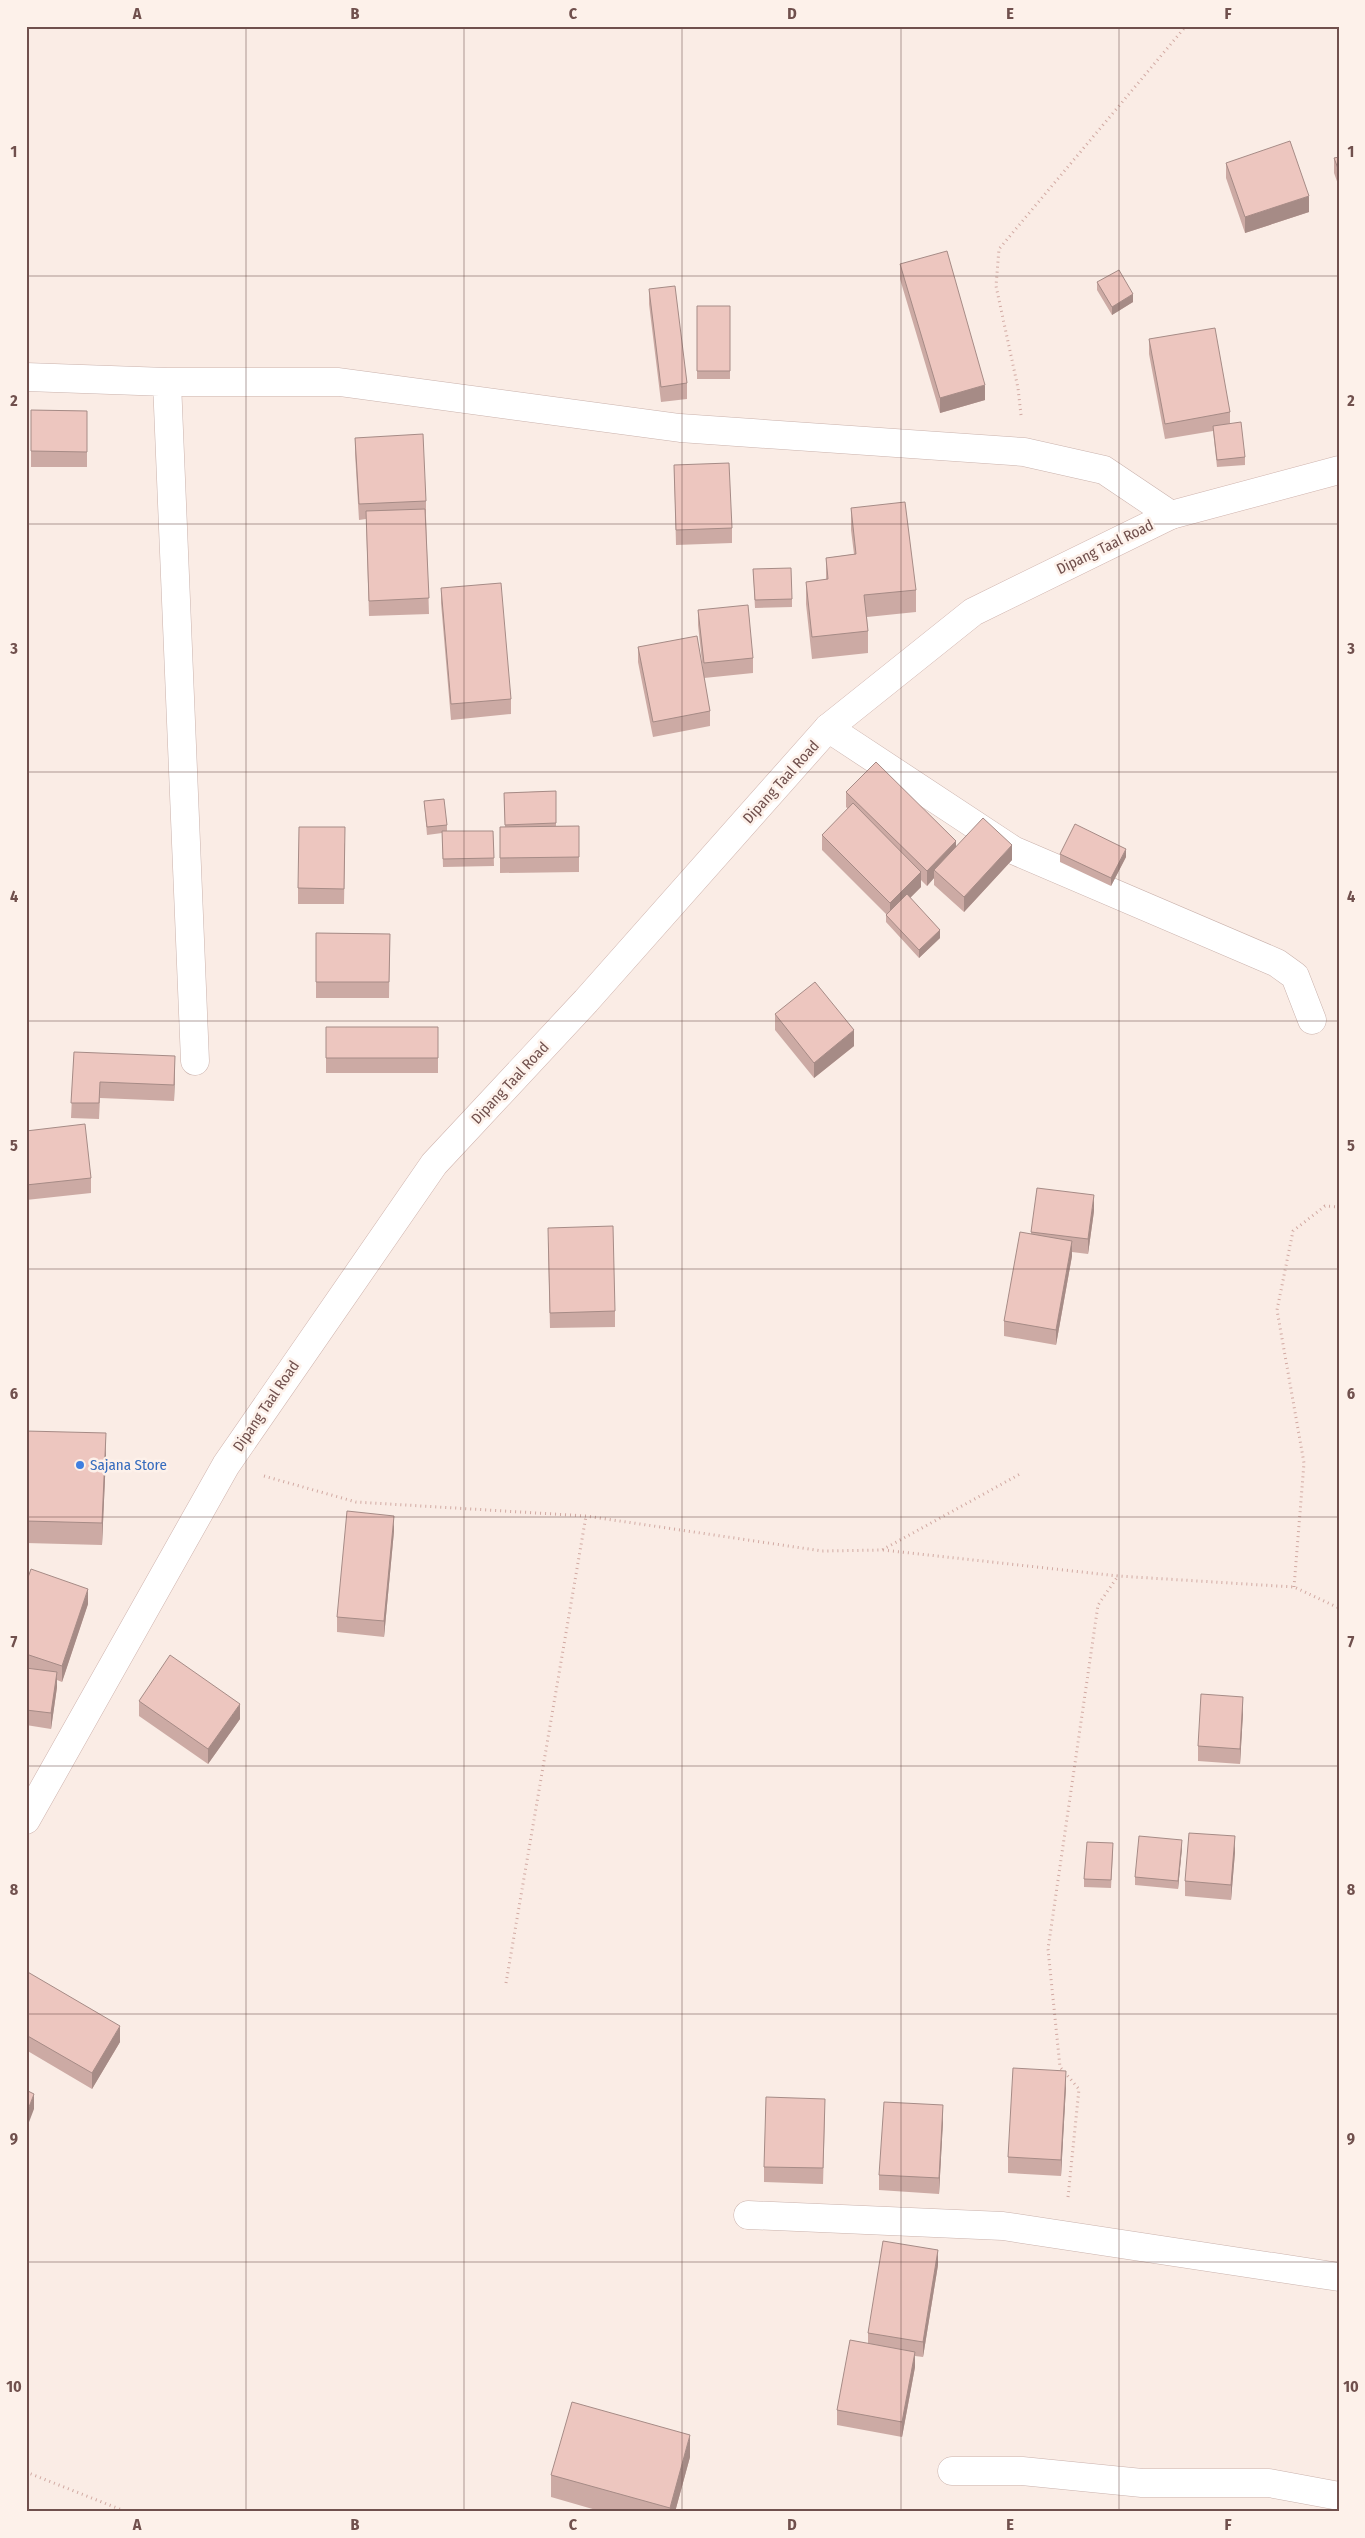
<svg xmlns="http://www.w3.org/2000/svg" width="1365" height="2538" viewBox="0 0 1365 2538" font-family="'Fira Sans Condensed',sans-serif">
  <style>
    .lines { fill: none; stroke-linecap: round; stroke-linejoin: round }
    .street-casing { stroke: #cab2ac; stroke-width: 29 }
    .secondary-casing { stroke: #cfb3ad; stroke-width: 29 }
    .path { stroke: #d1a9a2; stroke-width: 3; stroke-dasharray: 1 4; stroke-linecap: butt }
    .street { stroke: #fff; stroke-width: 28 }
    .secondary { stroke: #fff; stroke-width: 28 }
    .wall { fill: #ccaaa4 }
    .shaded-wall { fill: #a68b86 }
    .building { fill: #edc6bf; stroke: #a68b86 }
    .grid { fill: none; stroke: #70504d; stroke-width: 1; stroke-opacity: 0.55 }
    .shop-dot { fill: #3f7fe0; stroke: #fdf1ea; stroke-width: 2 }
    .labels { text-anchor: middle; stroke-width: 5; stroke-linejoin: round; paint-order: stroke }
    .street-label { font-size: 15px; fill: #70504d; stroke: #fdf1ea }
    .shop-label { font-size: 15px; fill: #366cbe; stroke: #fdf1ea; text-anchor: start }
    .neatline { fill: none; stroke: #70504d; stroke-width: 2 }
    .grid-label { font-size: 16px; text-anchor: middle; font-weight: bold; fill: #70504d }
  </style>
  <rect width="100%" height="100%" fill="#faece5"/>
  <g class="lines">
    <defs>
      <path id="street" d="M26,377l141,5h172l341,46 344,24 80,18 67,45
        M167,382l28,679
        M828,728l185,122 264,113 18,13 17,44
        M748,2215l255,11 336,51
        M952,2471h70l120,12h127l70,13"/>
      <path id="secondary" d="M26,1820l200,-355 208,-301 152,-163 242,-273 145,-116 198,-97 168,-45"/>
    </defs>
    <use href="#street" class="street-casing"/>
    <use href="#secondary" class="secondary-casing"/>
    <path class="path" d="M1021,415l-3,-27 -22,-102 3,-37 187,-223
      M264,1476l92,26 230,14 236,35 60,-1 138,-76
      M883,1550l235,26 176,11 45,21
      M1294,1587l10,-124 -27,-153 16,-79 32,-25 14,1
      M506,1983l80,-467
      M1068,2197l11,-108 -19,-22 -12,-118 50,-344 20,-29
      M26,2472l101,40"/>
    <use href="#street" class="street"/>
    <use href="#secondary" class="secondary"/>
  </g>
  <path class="wall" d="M1339,157v30l-5,-14v-15z
    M1226,163l83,49 -64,21 -19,-55z
    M900,264l85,136 -45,13 -40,-134z
    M1097,282l36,20 -21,13 -15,-25z
    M649,289l38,94v16l-26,3 -12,-98z
    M697,306h33v73h-33z
    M1149,339l81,73v11l15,34v8l-28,2 -4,-36 -48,8 -16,-85z
    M31,410l56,1v56h-56z
    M355,438l71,63v15l3,98 -60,2 -3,-97 -7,1 -4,-67z
    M674,465l58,63v15l-56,2z
    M851,508l65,82v22l-49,5 1,14v22l-56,6 -6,-55v-22l20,-2v-22l28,-4 -3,-24z
    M753,569l39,30v8l-37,1z
    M441,588l70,111v15l-60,6 -10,-117z
    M698,610l55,48v15l-49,5 6,33v15l-57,11 -15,-75v-15l65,24 -5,-46z
    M556,791v35h23v46l-79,1v-46h5l-1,-34z
    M846,792l110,54 56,14 -48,52 -30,-27v-7l-7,8 -6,-6v7l-11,11 30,40 -21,20 -33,-36v-8l-64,-64v-15l26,-26 -2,-2z
    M424,801l23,24v6h46l1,35 -51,1 -1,-34 -15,2z
    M345,843l-1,61h-46v-16z
    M1060,854l66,3 -15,29 -51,-24z
    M316,933l74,1 -1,64h-73z
    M775,1014l79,32 -40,32 -39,-48z
    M326,1027h112v46h-112z
    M74,1052l101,20 -1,29 -74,-3 -1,21 -28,-1z
    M26,1131l65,47v15l-65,7z
    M1094,1211l-6,43 -16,-2v4l-16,89 -52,-9v-15l27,-87v-2z
    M548,1243l67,68v16l-65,1z
    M26,1431l80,25 -4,89 -76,-2z
    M394,1531l-10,106 -47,-5v-15z
    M26,1583l62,21 -26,78 -5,-2v7l-6,42 -25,-4z
    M139,1701l101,18 -32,45 -69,-48z
    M1243,1713l-3,51 -42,-3v-15z
    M1182,1848l-4,41 -43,-4v-8z
    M1113,1851l-2,37 -27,-1v-8z
    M1235,1852l-4,48 -46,-4v-15z
    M26,1971l94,71 -28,47 -66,-39z
    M1066,2086l-5,90 -53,-3v-16z
    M825,2114l-2,70 -59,-2v-15z
    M943,2121l-4,73 -60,-4v-15z
    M938,2265l-15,92 -8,-1v11l-13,70 -65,-12v-15l31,-67v-10z
    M690,2457l-15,55h-72l-52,-15v-22z"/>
  <path class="shaded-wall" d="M1309,196v16l-64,21v-16z
    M1133,294v8l-21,13v-8z
    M985,385v15l-45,13v-15z
    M956,841v15l-22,14v8l-7,8v-15z
    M1012,845v15l-48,52v-15z
    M1126,849v8l-15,29v-8z
    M921,872v15l-31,31v-15z
    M940,930v8l-21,20v-8z
    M854,1030v16l-40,32v-15z
    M175,1056v16l-1,29v-16z
    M1094,1195v16l-6,43v-15z
    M1072,1241v15l-16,89v-15z
    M106,1433v23l-4,89v-22z
    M394,1516v15l-10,106v-16z
    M88,1589v15l-26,78v-16z
    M57,1672v15l-6,42v-16z
    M1243,1697v16l-3,51v-15z
    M240,1704v15l-32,45v-15z
    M1235,1836v16l-4,48v-15z
    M1182,1840v8l-4,41v-8z
    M120,2026v16l-28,47v-16z
    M1066,2071v15l-5,90v-16z
    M34,2094v15l-8,21v-15z
    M943,2105v16l-4,73v-16z
    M938,2250v15l-15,92v-15z
    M915,2352v15l-13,70v-15z
    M690,2435v22l-15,55h-5v-4z"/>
  <path class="building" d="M1290,141l19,55 -64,21 -19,-54z
    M1339,157v14l-5,-13z
    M947,251l38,134 -45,13 -40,-134z
    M1119,270l14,24 -21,13 -15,-25z
    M675,286l12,97 -26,4 -12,-98z
    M697,306h33v65h-33z
    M1215,328l15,84 -65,12 -16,-85z
    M31,410l56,1v41l-56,-1z
    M1241,422l4,35 -28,3 -4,-34z
    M423,434l3,67 -67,3 -4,-66z
    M729,463l3,65 -56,2 -2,-65z
    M905,502l11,88 -52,5 4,36 -56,6 -6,-55 22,-3 -2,-21 30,-4 -5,-46z
    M425,509l4,89 -60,3 -3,-90z
    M791,568l1,31 -37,1 -2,-31z
    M501,583l10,116 -60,5 -10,-116z
    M748,605l5,53 -49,5 -6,-53z
    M697,636l13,75 -57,11 -15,-75z
    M876,762l80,79 -29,30 -81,-79z
    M556,791v32l-51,2 -1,-32z
    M444,799l3,26 -20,2 -3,-26z
    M853,803l68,69 -31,31 -68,-68z
    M983,818l29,27 -48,52 -30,-27z
    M1075,824l51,25 -15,29 -51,-24z
    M579,826v31l-79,1v-31z
    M299,827h46l-1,62 -46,-1z
    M442,831h51l1,27 -51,1z
    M907,894l33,36 -21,20 -33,-35z
    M316,933l74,1 -1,48h-73z
    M815,982l39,48 -40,33 -39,-49z
    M326,1027h112v31h-112z
    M74,1052l101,4 -1,29 -74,-3 -1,21h-28z
    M85,1124l6,54 -65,7v-54z
    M1037,1188l57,7 -6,44 -57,-7z
    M613,1226l2,85 -65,2 -2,-85z
    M1020,1232l52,9 -16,89 -52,-9z
    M26,1431l80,2 -4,90 -76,-2z
    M347,1511l47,5 -10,105 -47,-4z
    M31,1569l57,20 -26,77 -36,-12v-71z
    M170,1655l70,49 -32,45 -69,-48z
    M26,1668l31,4 -6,41 -25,-3z
    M1201,1694l42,3 -3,52 -42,-3z
    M1189,1833l46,3 -4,49 -46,-4z
    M1139,1836l43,4 -4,41 -43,-4z
    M1087,1842l26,1 -2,37 -27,-1z
    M26,1971l94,55 -28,47 -66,-38z
    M1013,2068l53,3 -5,89 -53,-3z
    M26,2090l8,4 -8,21z
    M766,2097l59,2 -2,69 -59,-1z
    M884,2102l59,3 -4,73 -60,-3z
    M883,2241l55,9 -15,92 -55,-9z
    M850,2340l65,12 -13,70 -65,-12z
    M572,2402l118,33 -20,73 -119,-33z"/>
  <path class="grid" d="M246,26v2486M464,26v2486M682,26v2486M901,26v2486M1119,26v2486M26,276h1313M26,524h1313M26,772h1313M26,1021h1313M26,1269h1313M26,1517h1313M26,1766h1313M26,2014h1313M26,2262h1313"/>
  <circle class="shop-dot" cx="80" cy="1465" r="5"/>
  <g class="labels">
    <g class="street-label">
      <text transform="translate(1105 547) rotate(-26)" y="5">Dipang Taal Road</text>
      <text transform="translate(781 782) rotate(-48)" y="5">Dipang Taal Road</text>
      <text transform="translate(510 1083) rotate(-47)" y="5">Dipang Taal Road</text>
      <text transform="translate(266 1406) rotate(-56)" y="5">Dipang Taal Road</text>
    </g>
    <g class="shop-label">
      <text x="90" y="1470">Sajana Store</text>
    </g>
  </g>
  <rect width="1365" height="2538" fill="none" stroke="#fdf1ea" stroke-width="55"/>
  <rect x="28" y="28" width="1310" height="2482" class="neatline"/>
  <g class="grid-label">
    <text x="137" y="19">A</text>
    <text x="355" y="19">B</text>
    <text x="573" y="19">C</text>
    <text x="792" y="19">D</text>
    <text x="1010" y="19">E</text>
    <text x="1228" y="19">F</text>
    <text x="14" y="157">1</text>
    <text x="1351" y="157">1</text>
    <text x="14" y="406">2</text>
    <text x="1351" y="406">2</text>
    <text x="14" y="654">3</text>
    <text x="1351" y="654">3</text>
    <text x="14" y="902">4</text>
    <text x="1351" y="902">4</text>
    <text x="14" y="1151">5</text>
    <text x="1351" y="1151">5</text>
    <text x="14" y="1399">6</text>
    <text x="1351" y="1399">6</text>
    <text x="14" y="1647">7</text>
    <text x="1351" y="1647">7</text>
    <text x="14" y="1895">8</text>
    <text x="1351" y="1895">8</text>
    <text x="14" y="2144">9</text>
    <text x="1351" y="2144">9</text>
    <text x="14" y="2392">10</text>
    <text x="1351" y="2392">10</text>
    <text x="137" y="2530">A</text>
    <text x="355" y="2530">B</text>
    <text x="573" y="2530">C</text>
    <text x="792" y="2530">D</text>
    <text x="1010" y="2530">E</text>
    <text x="1228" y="2530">F</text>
  </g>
</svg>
